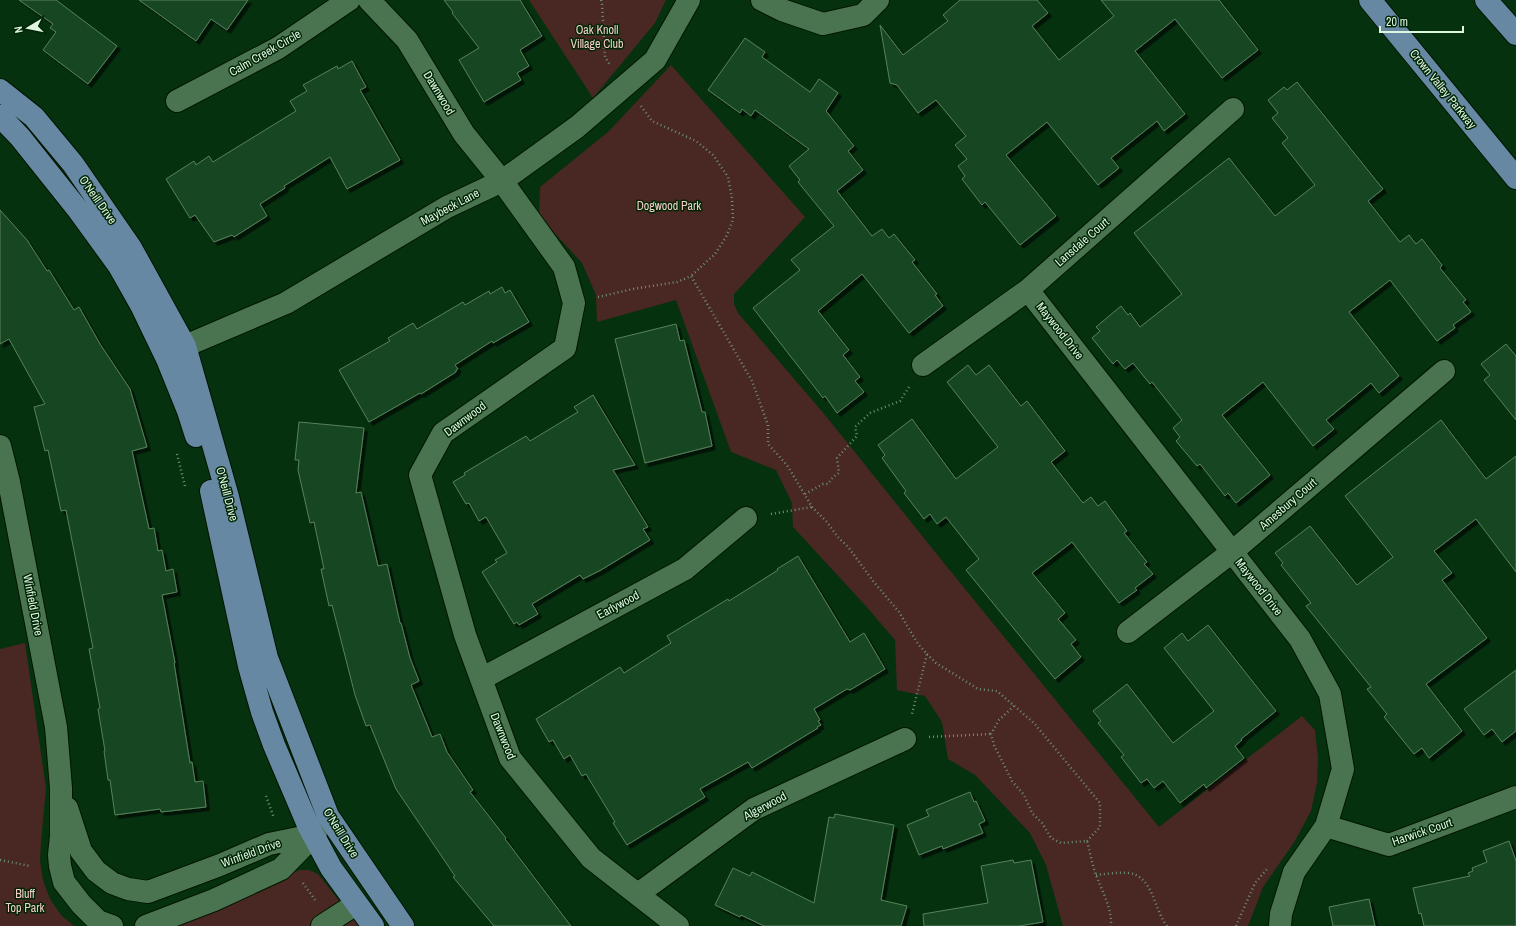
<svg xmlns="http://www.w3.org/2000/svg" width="1516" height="926" viewBox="0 0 1516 926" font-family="'Archivo Narrow',sans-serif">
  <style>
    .green { fill: #492723 }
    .building { fill: #184720; stroke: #57815b; filter: url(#shadow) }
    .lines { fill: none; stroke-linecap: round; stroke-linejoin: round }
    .minor-casing { stroke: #001601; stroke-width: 24 }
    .major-casing { stroke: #001601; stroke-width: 24 }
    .path { stroke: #6e9074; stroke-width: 2.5; stroke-dasharray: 1 3; stroke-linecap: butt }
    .minor { stroke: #4a744f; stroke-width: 22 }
    .major { stroke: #6788a2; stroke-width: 22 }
    .labels { text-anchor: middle; stroke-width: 3; stroke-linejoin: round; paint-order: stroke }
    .park-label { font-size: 12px; fill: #f5cec8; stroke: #002606 }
    .street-label { font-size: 12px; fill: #dff6e1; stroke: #002606 }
  </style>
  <defs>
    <filter id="shadow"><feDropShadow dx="3.5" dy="3.5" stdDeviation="0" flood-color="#0009"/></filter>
  </defs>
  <rect width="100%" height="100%" fill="#05310f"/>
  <path class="green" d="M529,0h137l-11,23 -62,75z
    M671,65l134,152 -71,77v10l4,9 87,102 127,158 207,254 143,-111 13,14 3,28 -1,25 -6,28 -16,30 -32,46 -15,39h-185l-17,-61 -16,-32 -55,-58 -27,-16 -6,-37 -17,-26 -28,-6 -2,-50 -30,-35 -72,-78 -1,-24 -16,-33 -45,-18 -55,-152 -79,22 -1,-27 -14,-32 -43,-47 1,-29 68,-55z
    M25,643l21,145 -5,54 -1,19 3,19 7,19 11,16 13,11h-74v-277z
    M300,870h9l9,4 41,52h-193l93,-41z"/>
  <path class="building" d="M19,0h37l61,46 -29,38 -45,-34 13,-18 -6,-4 3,-4z
    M139,0h109l-21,30 -16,-11 -15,22z
    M444,0h76l22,36 -22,14 9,16 -12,7 4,7 -37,22 -25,-42 20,-12 -27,-35 1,-1z
    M960,0h77l11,13 -16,13 27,34 55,-44 -13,-16h118l39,50 -36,28 -47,-59 -40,32 50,63 -21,17 -7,-10 -46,37 8,10 -21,17 -51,-63 -41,33 50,61 -36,29 -35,-43 -3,3 -20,-26 3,-3 -7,-10 9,-7 -12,-14 11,-9 -30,-36 -18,13 -21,-28 -7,-2 -10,-58 23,30 45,-34 -5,-6z
    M745,38l20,14 -3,5 48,35 9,-13 19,14 -12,18 28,35 -6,5 15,19 -26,21 35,45 10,-7 7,9 5,-4 21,26 -3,2 25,32 -2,1 8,11 -34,27 -47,-59 -44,37 31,39 -6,5 17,22 -5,4 9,11 -27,21 -12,-17 -2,2 -70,-90 47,-38 -9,-10 43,-34 -36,-44 2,-2 -11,-14 20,-17 -54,-39 -4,6 -9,-7 -2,4 -32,-23z
    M352,61l14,26 -6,3 40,70 -53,29 -17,-32 -46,29 1,2 -25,16 7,12 -33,21 -2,-2 -18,7 -19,-27 -5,3 -24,-39 28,-18 2,4 13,-9 4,6 83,-51 -6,-10 17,-10 -4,-6 34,-19 1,3z
    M1297,82l86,107 -15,12 32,41 9,-7 7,9 6,-5 20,26 -2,3 26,32 -3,2 8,10 -18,13 2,3 -18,13 -47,-61 -41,32 50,64 -20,17 -8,-10 -45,37 8,9 -21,17 -50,-64 -41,33 48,60 -34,28 -8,-10 -3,3 -25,-32 -3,2 -21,-25 4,-4 -7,-9 9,-8 -30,-38 -2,2 -17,-21 -8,6 -8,-9 -4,4 -21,-26 8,-7 -4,-4 25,-21 7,9 2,-2 10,14 42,-33 -48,-61 95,-75 46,58 40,-31 -33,-42 6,-5 -16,-20 6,-5 -10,-13 16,-13 3,3z
    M0,210l27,30 20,31 2,-1 25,40 5,-3 21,37 30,45 17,58 -15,4 17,78 5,-1 4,23 4,-1 4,21 7,-2 4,23 -15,3 13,68h-1l16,100 2,-1 3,20 8,-1 3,26 -45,5 -1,-3 -45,6 -5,-35h-2l-4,-29h1l-7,-42 2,-1 -11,-59 4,-1 -27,-138 -5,1 -13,-61 -3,1 -11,-44 11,-3 -36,-65 -9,5z
    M502,287l3,6 5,-3 19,32 -36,21 -1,-2 -37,24 3,4 -2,1v2l-35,22 -1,-1 -51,29 -30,-52 51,-29 -2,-3 25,-15 4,6 46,-27 2,3 24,-14 1,3z
    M676,324l4,17 4,-1 18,72h3l7,34 -67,17 -30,-124z
    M1506,344l10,12v64l-32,-40 6,-5 -9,-11z
    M968,365l8,10 13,-10 32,41 6,-5 38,50 -14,11 32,41 8,-6 7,9 7,-5 22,30 -3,2 23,29 -3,2 9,10 -18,14 2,2 -18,13 -47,-61 -40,31 33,40 -7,6 18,21 -5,4 10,13 -26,22 -89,-109 13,-11 -33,-42 -9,7 -7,-10 -6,5 -20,-26 2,-2 -24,-33 3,-3 -7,-10 34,-26 44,60 42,-32 -51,-65z
    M593,395l42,70 -22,5 35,57 -5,2 7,11 -49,30 -18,9 -3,-4 -48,29 6,10 -19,11 -2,-3 -3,2 -32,-52 15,-10 -2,-2 12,-7 -21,-36 -7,4 -10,-18 -3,1 -13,-22 12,-7 -1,-2 62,-37 4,5 48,-29 -4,-5z
    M1441,420l45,59 30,-23v116l-40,-53 -42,32 18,22 -10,7 45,58 -61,46 36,47 -33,27 -7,-10 -8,6 -30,-37 3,-3 -20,-25 4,-2 -65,-81 5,-3 -30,-38 2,-2 -8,-10 35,-27 47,59 36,-28 -48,-61z
    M299,422l65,6 -8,65 5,-1 17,74 9,-2 13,59h1l9,35 9,23 -8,4 21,52 8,-3 7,18 26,38 -3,2 36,46 -1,1 66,87h-77l-41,-49 2,-1 -59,-87 -26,-64 -4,1 -11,-31 -23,-90 -3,1 -8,-37h3l-10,-47 -4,1 -12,-53 1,-10h-4z
    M798,556l52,86 14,-9 21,36 -35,21 -3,-1 -33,20 6,11 -2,1 3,4 -4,2 1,1 -66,40 -4,-6 -48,27 5,8 -78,48 -14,-22 2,-1 -29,-48 -4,2 -12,-21 -6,4 -11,-19 -4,2 -13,-23 84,-52 4,6 47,-30 -4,-7 61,-37 1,2 49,-31 -1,-1z
    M1208,625l68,86 -35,28 1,1 -7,6 9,12 -38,30 -2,-4 -24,19 -17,-22 -9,7 -7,-9 -6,4 -20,-26 3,-2 -26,-32 3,-2 -8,-10 34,-27 46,59 41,-32 -50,-63 18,-15 6,8z
    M1516,670v61l-14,11 -10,-13 -8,6 -20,-26z
    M970,792l4,10 2,-1 9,20 -6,3 4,9 -40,16 -1,-3 -23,9 -12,-30 22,-9 -3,-6z
    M835,814l59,11 -13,75 26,6 -6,20h-137l-23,-11 -1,2 -25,-12 18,-37 17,8 2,-4 62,31 15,-86 5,1z
    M1509,841l7,20v65h-92l-3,-13 -2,1 -6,-26 57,-12 -2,-3 5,-2 -1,-3 15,-6 -4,-11z
    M1013,860l1,3 17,-3 12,62 -24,4h-95l-1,-12 65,-11 -7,-37z
    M1369,899l6,27h-42l-4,-19z"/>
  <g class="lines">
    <defs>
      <path id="minor" d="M369,0l38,40 57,94 38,47 62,86 10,36 -9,45 -122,85 -23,42 45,160 45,123 81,100 87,68
        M762,0l20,10 41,14 40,-9 15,-15
        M177,101l101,-53 71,-48
        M1028,290l272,349 30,55 13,75 -17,57 -32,46 -13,42 -1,12
        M169,358l16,-12 101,-43 161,-96 55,-26 75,-54 78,-67 34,-60
        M923,365l105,-75 205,-181
        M0,446l9,36 47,245 5,61v48l-2,19 1,11 4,16 17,22 17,17 14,5
        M1128,632l104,-80 212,-181
        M481,679l204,-110 61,-51
        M67,808l14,43 15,20 16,12 16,6 20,3 72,-27 49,-21 44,-9
        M1326,826l63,19 127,-48
        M638,894l116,-85 151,-70
        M146,926l68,-26 67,-31 35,-36
        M322,926l34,-22"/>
      <path id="major" d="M1370,0l146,178
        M1486,0l30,34
        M0,90l34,27 39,47 58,84 54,98 43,151 39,161 61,158 75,110
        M0,116l20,21 59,74 40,55 22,39 26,54 21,52 8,25
        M211,491l38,175 13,46 12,33 34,80 23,43 42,58"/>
    </defs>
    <use href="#minor" class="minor-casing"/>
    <use href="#major" class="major-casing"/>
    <path class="path" d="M601,0l1,4 3,53 5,8
      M641,106l11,15 44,20 17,14 15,22 4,22 1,21 -7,17 -11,17 -24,22
      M598,297l35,-8 44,-7 14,-6 61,105 16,44v19l19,21 25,42 15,15 10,14 12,12 24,33 26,31 19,32 9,10 -15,60
      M177,454l8,32
      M805,494l18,-10h5l5,-7 6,-4 -2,-15 20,-22 -2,-9 15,-14 30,-12 9,-14
      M771,514l41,-7
      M927,654l9,9 42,26 19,2 37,32 66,80v24l-13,14
      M1014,706l-15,14 -8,14 3,11 18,36 12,14 8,18 10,10 9,15 10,5 26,-2c3,11 5,23 9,34 6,16 16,33 15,51
      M929,737l62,-3
      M266,796l8,22
      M0,860l30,6
      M1096,875c10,-1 21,-3 32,-2 25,2 26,37 39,53
      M303,883l12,17
      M1236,926l19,-43 12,-14"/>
    <use href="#minor" class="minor"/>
    <use href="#major" class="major"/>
  </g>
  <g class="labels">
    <g class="park-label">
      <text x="597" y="34">Oak Knoll<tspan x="597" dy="14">Village Club</tspan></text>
      <text x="669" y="210">Dogwood Park</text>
      <text x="25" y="898">Bluff<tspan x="25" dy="14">Top Park</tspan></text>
    </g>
    <g class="street-label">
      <text transform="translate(265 53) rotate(-30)" y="4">Calm Creek Circle</text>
      <text transform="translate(1443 89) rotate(51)" y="4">Crown Valley Parkway</text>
      <text transform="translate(439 93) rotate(59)" y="4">Dawnwood</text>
      <text transform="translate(98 200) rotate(55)" y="4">O'Neill Drive</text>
      <text transform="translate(450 207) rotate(-28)" y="4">Maybeck Lane</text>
      <text transform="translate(1082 242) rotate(-41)" y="4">Lansdale Court</text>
      <text transform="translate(1060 331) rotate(52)" y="4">Maywood Drive</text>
      <text transform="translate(465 419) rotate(-37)" y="4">Dawnwood</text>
      <text transform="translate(227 494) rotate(75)" y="4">O'Neill Drive</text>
      <text transform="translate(1288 504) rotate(-41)" y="4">Amesbury Court</text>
      <text transform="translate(1259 587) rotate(52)" y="4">Maywood Drive</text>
      <text transform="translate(33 605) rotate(79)" y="4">Winfield Drive</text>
      <text transform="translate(618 605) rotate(-28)" y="4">Earlywood</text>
      <text transform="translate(503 736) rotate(68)" y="4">Dawnwood</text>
      <text transform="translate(765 806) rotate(-28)" y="4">Algerwood</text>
      <text transform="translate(1422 832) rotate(-19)" y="4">Harwick Court</text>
      <text transform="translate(341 833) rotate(58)" y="4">O'Neill Drive</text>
      <text transform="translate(251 853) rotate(-20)" y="4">Winfield Drive</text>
    </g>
  </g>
  <g transform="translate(28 28) rotate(260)" stroke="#002606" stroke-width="3" paint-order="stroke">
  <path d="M0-3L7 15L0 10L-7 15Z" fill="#dff6e1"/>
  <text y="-6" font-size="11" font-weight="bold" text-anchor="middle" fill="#dff6e1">N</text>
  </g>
  <path d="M1380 26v6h83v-6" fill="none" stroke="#dff6e1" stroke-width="2"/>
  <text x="1386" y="26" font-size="12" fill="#dff6e1" stroke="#002606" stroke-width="3" paint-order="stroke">20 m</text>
</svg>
